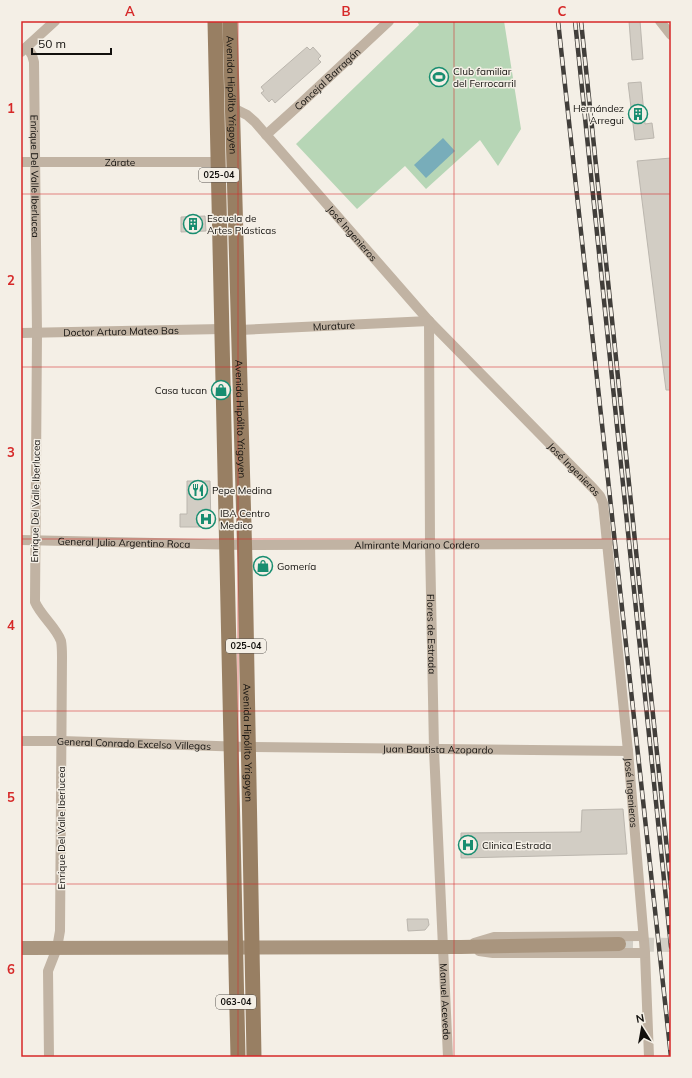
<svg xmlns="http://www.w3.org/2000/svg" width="692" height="1078" viewBox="0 0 692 1078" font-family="Mulish,sans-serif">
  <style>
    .green { fill: #b7d6b6 }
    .water { fill: #78adba }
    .building { fill: #d2cdc4; stroke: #bbb6ae }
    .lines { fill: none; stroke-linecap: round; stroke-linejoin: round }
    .secondary-tunnel { stroke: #d2cec5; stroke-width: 14; stroke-dasharray: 14 7; stroke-linecap: butt }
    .street { stroke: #c1b3a3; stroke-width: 10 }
    .secondary { stroke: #a9957e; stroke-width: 14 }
    .primary { stroke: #987f63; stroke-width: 15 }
    .rail-casing { stroke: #413e3a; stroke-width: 4.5 }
    .rail { stroke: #f4efe6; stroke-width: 3; stroke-dasharray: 9; stroke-linecap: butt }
    .grid { fill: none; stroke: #d62828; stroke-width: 1; stroke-opacity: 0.55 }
    .labels { text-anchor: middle; stroke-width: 3; stroke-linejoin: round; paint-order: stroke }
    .shield { fill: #f4efe6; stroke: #56534e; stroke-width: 1 }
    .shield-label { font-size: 9px; font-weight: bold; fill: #12100d }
    .poi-label { font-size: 10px; fill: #12100d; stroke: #f4efe6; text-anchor: start }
    .street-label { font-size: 10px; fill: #12100d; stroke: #f4efe6 }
    .neatline { fill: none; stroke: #d62828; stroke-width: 1.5 }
    .grid-label { font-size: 13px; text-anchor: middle; font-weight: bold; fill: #d62828 }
  </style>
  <rect width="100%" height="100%" fill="#f4efe6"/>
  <path class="green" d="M417,21h87l17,108 -23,37 -18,-26 -54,49 -21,-23 -48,43 -61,-65 123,-119z"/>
  <path class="water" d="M443,138l12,13 -29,27 -12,-13z"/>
  <path class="building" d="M629,21h11l3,38 -11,1z
    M307,47l3,3 3,-3 8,9 -3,3 3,3 -46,41 -3,-4 -3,3 -8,-9 3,-2 -3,-4z
    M641,82l4,42 7,-1 2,15 -19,2 -7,-57z
    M671,158v232h-5l-29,-229z
    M205,216l1,15 -25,1v-15z
    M187,481h23l1,46h-31v-13h7z
    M623,809l4,45 -166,4v-25l120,-1 1,-22z
    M407,919h21l1,6 -4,5 -17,1z"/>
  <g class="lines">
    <path class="secondary-tunnel" d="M619,944l52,1"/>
    <g class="street">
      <path d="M660,21l11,14"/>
      <path id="s1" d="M27,47l5,8 2,7 3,271 -2,269c6,14 21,25 26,39 1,5 1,11 1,16l-2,274 -3,17 -9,23 1,86"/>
      <path d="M21,52l34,-31"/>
      <path id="s2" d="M233,108l14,7 8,7 174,199 164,167 7,8 3,7 25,248 17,202 4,104"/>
      <path id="s3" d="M266,135l31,-28 92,-86"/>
      <path id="s4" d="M21,162h197"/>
      <path id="s5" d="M429,321l1,223 4,206 14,307"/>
      <path id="s6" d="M239,330l190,-9"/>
      <path id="s7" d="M21,333l201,-4"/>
      <path id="s8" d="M21,540l223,5 364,-1"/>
      <path id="s9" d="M21,741h40l186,6 381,4"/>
      <path d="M474,943l20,-6 149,-1"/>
      <path d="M479,951l14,2h152"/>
    </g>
    <path class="secondary" d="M21,948l440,-1 158,-3"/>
    <g class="primary">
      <path d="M215,21l23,1036"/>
      <path id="s10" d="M230,21l15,542 9,494"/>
    </g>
    <defs>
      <path id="rail" d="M558,21l113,1036
        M575,21l96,926
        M581,21l90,867"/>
    </defs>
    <use href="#rail" class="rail-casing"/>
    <use href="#rail" class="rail"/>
  </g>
  <path class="grid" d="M238,21v1036M454,21v1036M21,194h650M21,367h650M21,539h650M21,711h650M21,884h650"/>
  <defs>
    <symbol id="stadium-ring" viewBox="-11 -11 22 22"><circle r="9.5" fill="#f4efe6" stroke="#188d70" stroke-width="1.5"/><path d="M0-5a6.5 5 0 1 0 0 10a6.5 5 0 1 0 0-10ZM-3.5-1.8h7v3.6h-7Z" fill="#188d70"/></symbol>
    <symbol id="building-ring" viewBox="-11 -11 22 22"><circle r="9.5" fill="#f4efe6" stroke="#188d70" stroke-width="1.5"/><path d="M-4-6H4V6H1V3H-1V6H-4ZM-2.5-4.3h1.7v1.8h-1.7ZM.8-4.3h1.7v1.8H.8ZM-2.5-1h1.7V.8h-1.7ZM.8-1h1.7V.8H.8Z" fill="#188d70"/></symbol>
    <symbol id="shop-ring" viewBox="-11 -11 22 22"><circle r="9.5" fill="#f4efe6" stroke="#188d70" stroke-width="1.5"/><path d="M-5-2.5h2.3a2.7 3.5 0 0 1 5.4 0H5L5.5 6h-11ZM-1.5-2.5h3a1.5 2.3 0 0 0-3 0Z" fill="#188d70"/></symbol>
    <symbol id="restaurant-ring" viewBox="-11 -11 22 22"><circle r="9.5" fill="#f4efe6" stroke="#188d70" stroke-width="1.5"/><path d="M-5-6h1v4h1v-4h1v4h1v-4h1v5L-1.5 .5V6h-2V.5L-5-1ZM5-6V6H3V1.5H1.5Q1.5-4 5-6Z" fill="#188d70"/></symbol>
    <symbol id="hospital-ring" viewBox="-11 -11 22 22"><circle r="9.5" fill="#f4efe6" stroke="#188d70" stroke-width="1.5"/><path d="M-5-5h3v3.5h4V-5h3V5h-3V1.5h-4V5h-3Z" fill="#188d70"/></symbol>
  </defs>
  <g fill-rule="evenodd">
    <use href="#stadium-ring" x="428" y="66" width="22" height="22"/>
    <use href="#building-ring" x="627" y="103" width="22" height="22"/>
    <use href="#building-ring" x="182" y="213" width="22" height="22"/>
    <use href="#shop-ring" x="210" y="379" width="22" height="22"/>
    <use href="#restaurant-ring" x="187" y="479" width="22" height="22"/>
    <use href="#hospital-ring" x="195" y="508" width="22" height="22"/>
    <use href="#shop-ring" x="252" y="555" width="22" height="22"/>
    <use href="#hospital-ring" x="457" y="834" width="22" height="22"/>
  </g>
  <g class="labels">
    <g class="shield">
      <rect x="199" y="168" width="40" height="14" rx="3"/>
      <rect x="226" y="639" width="40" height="14" rx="3"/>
      <rect x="216" y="995" width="40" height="14" rx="3"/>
    </g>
    <g class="shield-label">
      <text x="219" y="178">025-04</text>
      <text x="246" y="649">025-04</text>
      <text x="236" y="1005">063-04</text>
    </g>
    <g class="poi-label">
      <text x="453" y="75">Club familiar<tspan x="453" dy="12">del Ferrocarril</tspan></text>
      <text x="624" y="112" text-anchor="end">Hernández<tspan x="624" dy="12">Arregui</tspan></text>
      <text x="207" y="222">Escuela de<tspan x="207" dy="12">Artes Plásticas</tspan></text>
      <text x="207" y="394" text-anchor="end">Casa tucan</text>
      <text x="212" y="494">Pepe Medina</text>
      <text x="220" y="517">IBA Centro<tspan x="220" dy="12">Medico</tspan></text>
      <text x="277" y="570">Gomería</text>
      <text x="482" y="849">Clinica Estrada</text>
    </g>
    <g class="street-label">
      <text dy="4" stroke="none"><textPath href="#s3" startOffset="83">Concejal Barragán</textPath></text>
      <text dy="4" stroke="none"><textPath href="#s10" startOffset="74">Avenida Hipólito Yrigoyen</textPath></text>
      <text dy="4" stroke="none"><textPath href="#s4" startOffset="99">Zárate</textPath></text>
      <text dy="4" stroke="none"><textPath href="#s1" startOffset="131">Enrique Del Valle Iberlucea</textPath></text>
      <text dy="4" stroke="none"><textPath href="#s2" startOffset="174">José Ingenieros</textPath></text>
      <text dy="4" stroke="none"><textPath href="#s6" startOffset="95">Murature</textPath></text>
      <text dy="4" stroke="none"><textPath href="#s7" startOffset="100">Doctor Arturo Mateo Bas</textPath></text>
      <text dy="4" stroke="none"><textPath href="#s10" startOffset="398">Avenida Hipólito Yrigoyen</textPath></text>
      <text dy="4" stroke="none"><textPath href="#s2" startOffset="498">José Ingenieros</textPath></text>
      <text transform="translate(35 501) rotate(-89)" y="4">Enrique Del Valle Iberlucea</text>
      <text dy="4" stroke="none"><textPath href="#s8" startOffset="103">General Julio Argentino Roca</textPath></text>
      <text dy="4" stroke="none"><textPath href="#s8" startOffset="396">Almirante Mariano Cordero</textPath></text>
      <text dy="4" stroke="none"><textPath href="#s5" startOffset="313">Flores de Estrada</textPath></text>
      <text dy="4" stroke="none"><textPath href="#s10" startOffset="722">Avenida Hipólito Yrigoyen</textPath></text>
      <text dy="4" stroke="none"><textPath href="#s9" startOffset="113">General Conrado Excelso Villegas</textPath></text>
      <text dy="4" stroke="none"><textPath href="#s9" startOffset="417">Juan Bautista Azopardo</textPath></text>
      <text dy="4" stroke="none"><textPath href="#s2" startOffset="834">José Ingenieros</textPath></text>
      <text transform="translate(61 828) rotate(-90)" y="4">Enrique Del Valle Iberlucea</text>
      <text dy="4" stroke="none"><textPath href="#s5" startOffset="681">Manuel Acevedo</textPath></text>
    </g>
  </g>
  <rect width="692" height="1078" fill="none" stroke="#f4efe6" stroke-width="44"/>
  <g transform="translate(642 1028) rotate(349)" stroke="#f4efe6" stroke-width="3" paint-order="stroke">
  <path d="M0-3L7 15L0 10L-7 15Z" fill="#12100d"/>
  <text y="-6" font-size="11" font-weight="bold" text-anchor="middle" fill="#12100d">N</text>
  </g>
  <path d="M32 48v6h79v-6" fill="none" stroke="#12100d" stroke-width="2"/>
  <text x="38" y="48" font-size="12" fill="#12100d" stroke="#f4efe6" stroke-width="3" paint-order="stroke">50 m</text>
  <rect x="22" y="22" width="648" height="1034" class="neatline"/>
  <g class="grid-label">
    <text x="130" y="16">A</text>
    <text x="346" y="16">B</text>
    <text x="562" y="16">C</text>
    <text x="11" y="113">1</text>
    <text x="11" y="285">2</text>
    <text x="11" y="457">3</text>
    <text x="11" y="630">4</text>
    <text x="11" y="802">5</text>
    <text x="11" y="974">6</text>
  </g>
</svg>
